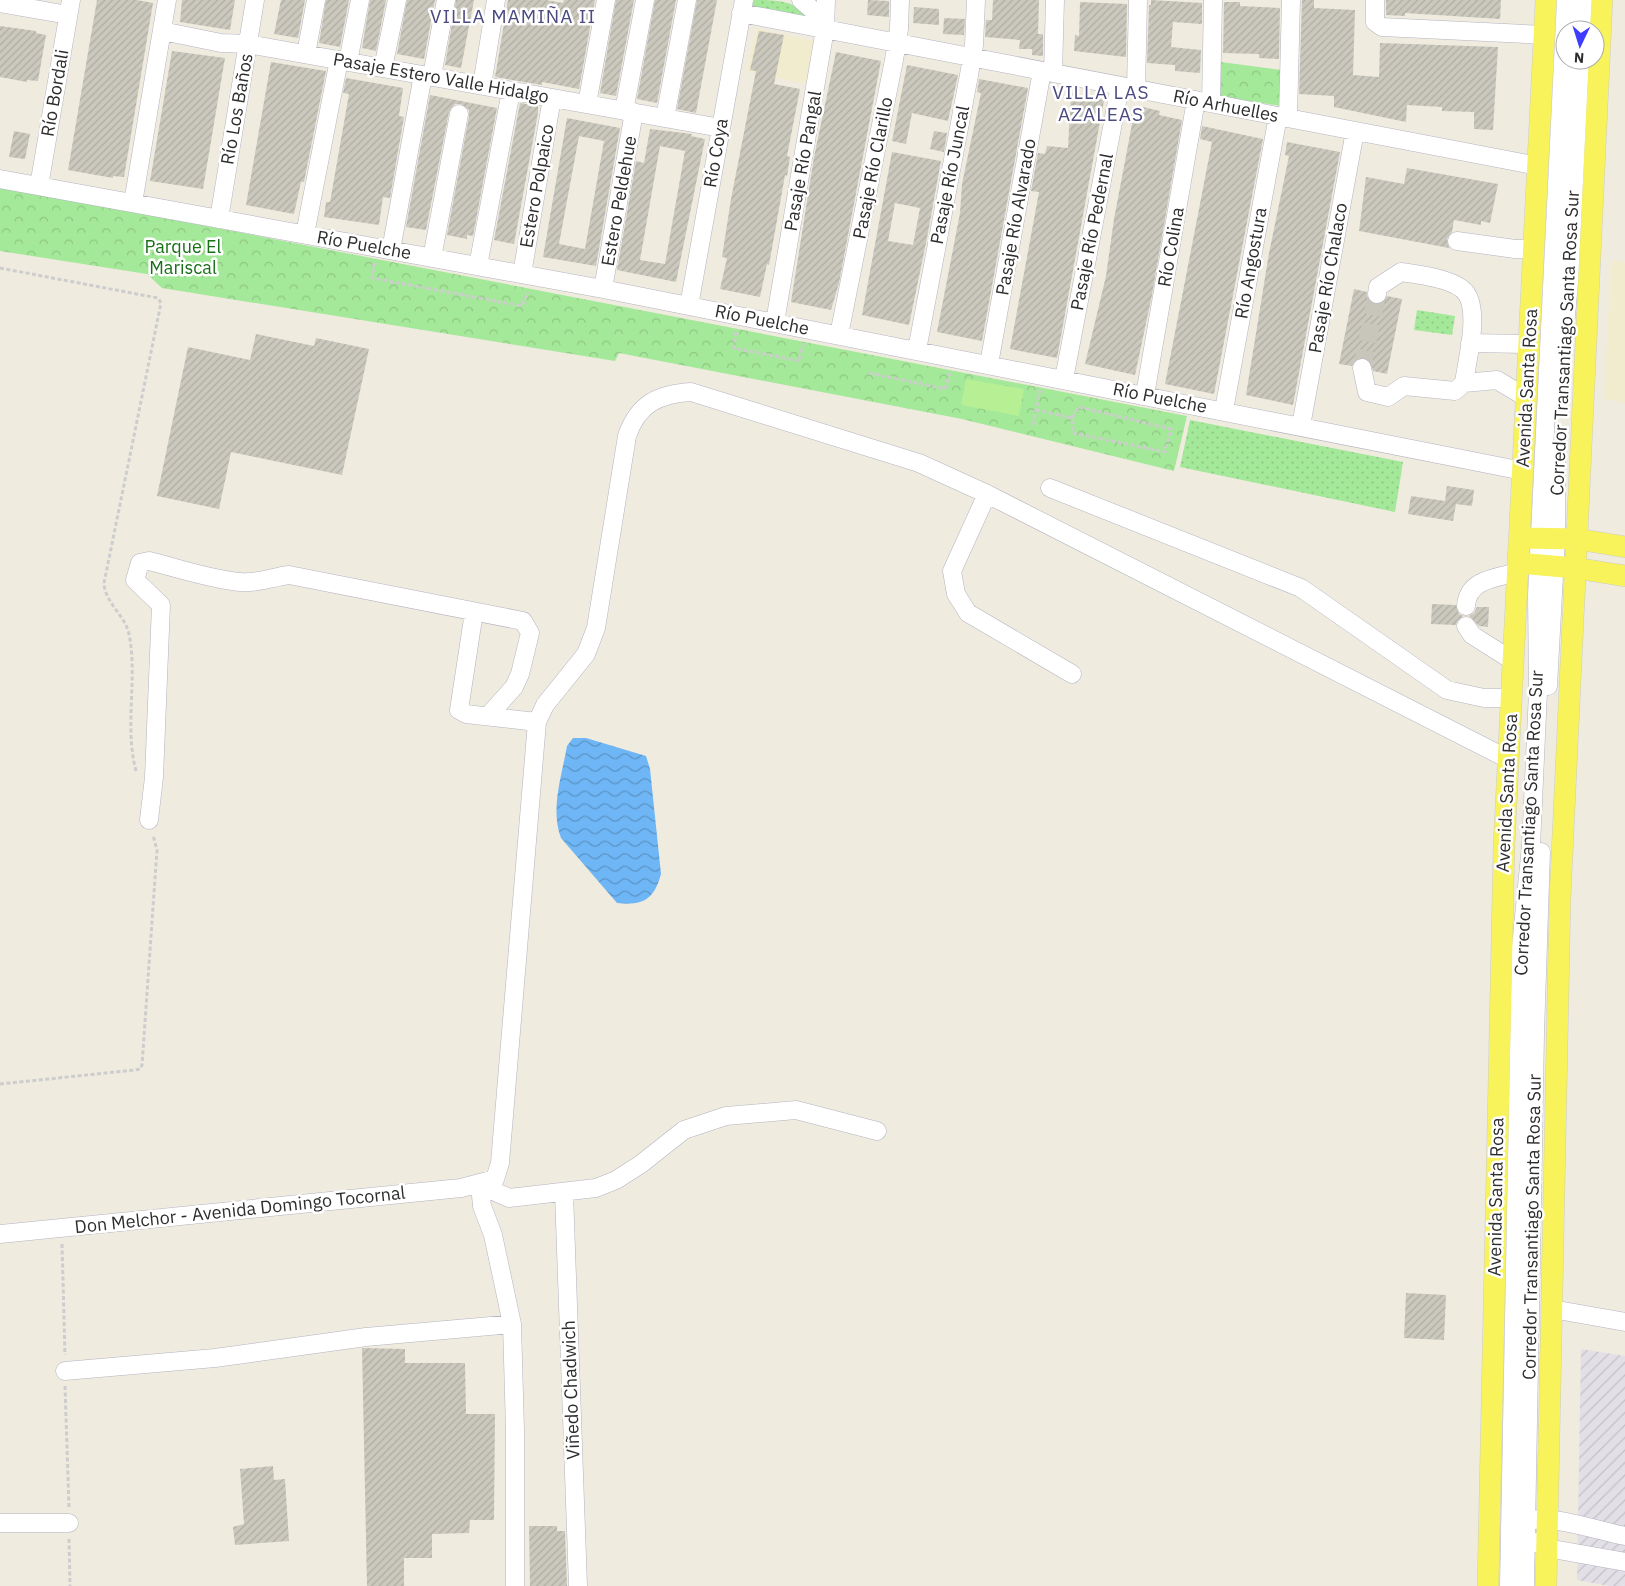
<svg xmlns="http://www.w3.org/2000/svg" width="1625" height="1586" viewBox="0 0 1625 1586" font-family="'IBM Plex Sans',sans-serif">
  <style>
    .industrial { fill: url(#industrial-furrows) }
    .education { fill: #f1ecce }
    .grass { fill: url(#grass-dots) }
    .park { fill: url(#park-crowns) }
    .pitch { fill: #b7ef95 }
    .water { fill: url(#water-waves) }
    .building { fill: url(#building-hatch); fill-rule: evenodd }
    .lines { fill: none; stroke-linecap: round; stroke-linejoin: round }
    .minor-tunnel { stroke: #c8c5bb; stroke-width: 18; stroke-dasharray: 18 9; stroke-linecap: butt }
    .minor-casing { stroke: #b3b3c1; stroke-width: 19 }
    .major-casing { stroke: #cdcdcd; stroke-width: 22 }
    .path { stroke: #cdcdcd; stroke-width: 3; stroke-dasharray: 4 2.5; stroke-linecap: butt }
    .minor { stroke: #fff; stroke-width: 18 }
    .major { stroke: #f8f25b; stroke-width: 21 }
    .labels { text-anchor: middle; stroke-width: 5; stroke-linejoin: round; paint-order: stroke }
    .street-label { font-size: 18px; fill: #2d2d2d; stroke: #fff }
    .park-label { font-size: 18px; fill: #187017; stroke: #fff }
    .neighbourhood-label { font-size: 19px; letter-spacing: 1px; fill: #4b4a81; stroke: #fff }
  </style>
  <defs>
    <pattern id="industrial-furrows" width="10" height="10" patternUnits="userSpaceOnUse" patternTransform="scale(1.25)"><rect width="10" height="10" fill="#e3dfe7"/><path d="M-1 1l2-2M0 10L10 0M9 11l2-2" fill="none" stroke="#c3c0c6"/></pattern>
    <pattern id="grass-dots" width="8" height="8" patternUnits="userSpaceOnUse" patternTransform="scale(1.25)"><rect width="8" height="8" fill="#a4e899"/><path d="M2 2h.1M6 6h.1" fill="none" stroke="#8ec784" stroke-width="1.8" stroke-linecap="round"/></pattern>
    <pattern id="park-crowns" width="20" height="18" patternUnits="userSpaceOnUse" patternTransform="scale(1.25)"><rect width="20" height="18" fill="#a4e899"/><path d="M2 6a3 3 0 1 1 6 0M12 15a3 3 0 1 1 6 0" fill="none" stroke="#8ec784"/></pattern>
    <pattern id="water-waves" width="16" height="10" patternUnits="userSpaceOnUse" patternTransform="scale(1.25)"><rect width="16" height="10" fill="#6eb6f5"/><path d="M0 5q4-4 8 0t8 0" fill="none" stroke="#5b94c7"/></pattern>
    <pattern id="building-hatch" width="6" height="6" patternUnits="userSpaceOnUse" patternTransform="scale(1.25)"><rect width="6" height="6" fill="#cbc9bd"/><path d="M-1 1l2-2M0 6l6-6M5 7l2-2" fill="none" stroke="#afada3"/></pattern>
  </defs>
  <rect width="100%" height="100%" fill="#efebdf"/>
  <path class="industrial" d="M1581,1349l44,7v230h-16l-32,-6z"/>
  <path class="education" d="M756,29l58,12 -8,43 -59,-13z
    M1611,260l14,3v140l-21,-4z"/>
  <path class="grass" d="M754,0c18,0 43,0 51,16l-53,-7z
    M1417,310l38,6 -3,19 -38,-5z
    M1190,420l213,42 -8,50 -215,-45z"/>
  <path class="park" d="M1221,62l61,8v36l-63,-9z
    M0,186l1187,230 -13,55 -212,-52 -343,-66 -4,8 -453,-73 -15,-14 -147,-23z"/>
  <path class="pitch" d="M966,379l58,10 -5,27 -58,-11z"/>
  <path class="water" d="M573,738h13l60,18 4,13 11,105c-7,25 -17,32 -44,29l-56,-65c-11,-29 1,-63 6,-92z"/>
  <path class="building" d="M97,0h40l16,3 -29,174 -11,-1v2l-45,-8z
    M182,0h53l-5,30 -50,-8z
    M281,0h24l-7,38 -24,-4z
    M326,0h23l-9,47 -21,-4z
    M370,0h16l-10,51 -14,-3z
    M407,0h28l-11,59 -27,-5z
    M456,0h18l-13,68 -16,-3z
    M508,0h38l17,3 1,-3h31l-16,89 -37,-7v3l-47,-8z
    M616,0h18l-18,96 -16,-3z
    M655,0h21l-19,103 -20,-4z
    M697,0h20l-21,113 -19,-4z
    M868,0l21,1v16l-22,-2z
    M993,0h46l-1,34h5v22l-11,-1v-6h-13l1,-9 -35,-3 1,-17h6z
    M1151,0l51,3v21l-29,-2 -2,25 30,3 -1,23 -25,-2v-6l-28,-2 2,-58h2z
    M1302,0h12v8l41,2 -2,65 26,2 1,-34 118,4 -5,83 -19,-1v-17l-32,-1v-4l-35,-2 -1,17 -72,-15v-11l-35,-2z
    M1386,0h115l-1,19 -95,-6v3l-19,-1z
    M1080,2l47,2 -1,53 -52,-6 1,-16 4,1z
    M1224,2h16v4l40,2 -1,51 -20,-1v-4l-36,-1z
    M914,7l25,2v16l-26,-2z
    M944,18l21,1 -1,16 -21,-1z
    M0,26l36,5v2l10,2 -8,46 -11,-1v2l-27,-5z
    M759,31l25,4 -10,49 26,5 -13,67 3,1 -3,19 -2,-1 -16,90 -2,-1 -7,33 -40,-8 7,-31 -5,-1 9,-58 25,-128 -6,-1z
    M172,51l53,7 -22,131 -53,-8z
    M836,52l45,9 -42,222 -8,27 -40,-8 23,-145z
    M271,62l55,9 -22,111h-3l-7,32 -48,-9z
    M907,65l51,10 -10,46 -36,-8 -6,31 -14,-3z
    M346,78l57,10 -4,28 5,1 -14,81 -7,-1 -4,28 -55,-8 2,-15h4l19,-108 -6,-1z
    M979,79l49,9 -46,253 -45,-9 23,-119 2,-29 19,-91 -4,-1z
    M1071,93l33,7 -47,258 -47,-9 29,-157 -8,-1 7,-38 7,1 2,-8 21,2z
    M430,95l67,13 -24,128 -6,-1v4l-20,-4 22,-119v-6l-8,-6h-6l-6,8 -23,118 -20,-3z
    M520,103l18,3v7l-24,131 -20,-4z
    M1143,107l17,4 -1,4 23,5 -30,175 -17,80 -50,-11 21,-88 8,-57 18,-95h-2l2,-14 10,2z
    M567,118l53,10 -24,138 -53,-9zM579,136l25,5 -19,108 -26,-5z
    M1202,126l61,13 -49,255 -49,-10 47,-242 -12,-3z
    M650,129l42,5 -1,2 14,3 -29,143 -59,-12 19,-109 8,2zM660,146l25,5 -20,113 -25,-4z
    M14,131l16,3 -5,25 -16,-2z
    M934,131l13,2 -3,19 -14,-3z
    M1287,142l53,10 -47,253 -47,-10 23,-142 20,-97 -4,-1z
    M892,152l49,9 -14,77 -18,87 -47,-10zM895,203l25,5 -7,37 -25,-4z
    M1407,168l91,16 -8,39 -9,-2v4l-27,-5 -2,12 -5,7 2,9 -90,-17 7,-54 38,7z
    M1354,289l13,3v6l8,6h6l6,-8 15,3 -15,75 -14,-3 -3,-10 -5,-3 -10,2 -3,6 -13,-2z
    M256,334l58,12 2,-8 53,11 -27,126 -111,-23 -12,57 -62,-13 31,-149 62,13z
    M1447,486l27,4 -2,16 -16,-2 -3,17 -45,-7 3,-18 34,5z
    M1432,604l24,1 3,9 4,2 -6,5 -1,4 -25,-1z
    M1477,607h12l-1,20 -9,-1 -10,-10 5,-3z
    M1406,1293l40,2 -2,45 -40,-2z
    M362,1348l43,1v14h60l1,51h29l-1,106h-24l-1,13 -37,1v24h-28v28h-37z
    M273,1466l1,14 11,-1 4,62 -54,4 -2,-18 11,-3 -4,-55z
    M529,1526h28v5h8l2,55h-37z"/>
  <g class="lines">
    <path class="minor-tunnel" d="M1362,368l15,-74"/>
    <defs>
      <path id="minor" d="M801,0l15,13 9,16
        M1375,0v22l7,5 162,8
        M0,3l68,12
        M741,13l797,153
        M1581,30l2,-30
        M162,31l59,12 27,1 473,84
        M306,54l10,-54
        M348,62l12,-62
        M383,68l14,-68
        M1053,73l2,-73
        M432,76l14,-76
        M482,85l14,-85
        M1136,89l2,-89
        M1211,103l2,-103
        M587,104l19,-104
        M624,111l21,-111
        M665,118l22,-118
        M1288,118l3,-118
        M0,179l603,110 920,182
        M39,186l32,-186
        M133,203l34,-203
        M219,219l36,-219
        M305,234l34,-174
        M1457,241l58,8h19
        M391,250l32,-175
        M432,258l27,-144
        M478,266l33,-175
        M522,274l30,-176
        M603,289l31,-177
        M689,306l55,-306
        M775,322l50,-293 1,-29
        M839,335l55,-275 5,-31 1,-29
        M1470,343l60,1
        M917,350l52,-275 5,-30 2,-45
        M989,364l53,-293
        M1362,368l5,24 21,5 16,-11 51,5 9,-8c3,-23 16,-71 2,-90 -10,-14 -49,-19 -65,-21l-23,15 -1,7
        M1064,379l56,-293
        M1464,383l33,-3 30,18
        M1145,395l51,-295
        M1558,399l11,-116 11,-223
        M1224,410l54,-294
        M1301,426l54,-295
        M1050,488l251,100 146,102 37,8h27
        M987,494l-35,77 4,23 12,19 104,61
        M1466,606c2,-27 30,-28 52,-34
        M474,612l-15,98 7,4 71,8
        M1466,626l6,9 41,26
        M1548,686l8,-148v-83
        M149,820l5,-43 7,-172 -26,-25 5,-17 9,-2c29,7 60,18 91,21 17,2 32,-5 49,-7l234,46 7,12 -10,41 -6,13 -26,29
        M480,1185l29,13 87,-10 20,-8 25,-16 43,-34 42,-14 70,-6 81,21
        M480,1185l2,21 11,29 19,89 3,106v156
        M564,1193l14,393
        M0,1234l461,-46 34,-9 5,-16 37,-441 8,-17 41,-51 10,-26 31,-192c11,-32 31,-42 64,-44l228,71 68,31 521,265
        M1552,1309l73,13
        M65,1371l150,-13 151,-21 146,-13
        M1534,1520c18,-5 69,12 91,16
        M0,1523h69
        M1535,1542l12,6 78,14
        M1509,1586l12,-639 10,-101 7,-154 -1,-97 29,-595
        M1525,1586l10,-552 6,-182"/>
      <path id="major" d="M1520,538l57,1 48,8
        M1518,563l57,5 50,8
        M1488,1586l16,-740 42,-846
        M1546,1586l14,-688 42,-898"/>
    </defs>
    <use href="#minor" class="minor-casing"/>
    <use href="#major" class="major-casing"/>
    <path class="path" d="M374,263l-2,15 150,28 6,-14
      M0,268l158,30 3,5 -57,280c1,20 21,32 25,51 9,45 -5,92 7,137
      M736,332l-2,16 65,13 4,-18
      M869,373l76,16 5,-16
      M1079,407l92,22 -6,23 -92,-19 -1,-15z
      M1036,410l36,8
      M1033,425l7,-35
      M0,1084l135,-14 5,-1 2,-4 15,-215 -4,-15
      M62,1244l3,111
      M65,1386l4,121
      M69,1539l1,47"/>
    <use href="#minor" class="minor"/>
    <use href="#major" class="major"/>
  </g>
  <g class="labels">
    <g class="street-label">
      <text transform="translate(441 78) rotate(10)" y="6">Pasaje Estero Valle Hidalgo</text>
      <text transform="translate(55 93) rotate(-80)" y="6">Río Bordali</text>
      <text transform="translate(1226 106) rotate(11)" y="6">Río Arhuelles</text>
      <text transform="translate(237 109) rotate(-80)" y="6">Río Los Baños</text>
      <text transform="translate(716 153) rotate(-80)" y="6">Río Coya</text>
      <text transform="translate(803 161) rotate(-80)" y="6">Pasaje Río Pangal</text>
      <text transform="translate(873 168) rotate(-79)" y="6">Pasaje Río Clarillo</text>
      <text transform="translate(950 175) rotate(-79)" y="6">Pasaje Río Juncal</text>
      <text transform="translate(537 186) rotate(-80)" y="6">Estero Polpaico</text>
      <text transform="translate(619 201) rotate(-80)" y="6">Estero Peldehue</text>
      <text transform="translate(1016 217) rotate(-80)" y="6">Pasaje Río Alvarado</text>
      <text transform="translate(1092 232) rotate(-79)" y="6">Pasaje Río Pedernal</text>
      <text transform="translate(364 245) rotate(10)" y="6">Río Puelche</text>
      <text transform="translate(1171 247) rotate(-80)" y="6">Río Colina</text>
      <text transform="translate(1251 263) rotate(-80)" y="6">Río Angostura</text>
      <text transform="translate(1328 278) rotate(-80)" y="6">Pasaje Río Chalaco</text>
      <text transform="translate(762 320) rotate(11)" y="6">Río Puelche</text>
      <text transform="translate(1565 343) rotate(-87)" y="6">Corredor Transantiago Santa Rosa Sur</text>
      <text transform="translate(1527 388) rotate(-87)" y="6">Avenida Santa Rosa</text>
      <text transform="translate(1160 398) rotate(11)" y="6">Río Puelche</text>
      <text transform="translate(1507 793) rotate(-87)" y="6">Avenida Santa Rosa</text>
      <text transform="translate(1529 823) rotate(-87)" y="6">Corredor Transantiago Santa Rosa Sur</text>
      <text transform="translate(1496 1197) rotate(-89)" y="6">Avenida Santa Rosa</text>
      <text transform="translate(240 1210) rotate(-6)" y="6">Don Melchor - Avenida Domingo Tocornal</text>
      <text transform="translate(1532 1227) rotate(-89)" y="6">Corredor Transantiago Santa Rosa Sur</text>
      <text transform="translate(571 1390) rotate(-92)" y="6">Viñedo Chadwich</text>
    </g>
    <g class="park-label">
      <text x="183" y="253">Parque El<tspan x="183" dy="21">Mariscal</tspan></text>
    </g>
    <g class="neighbourhood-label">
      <text x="513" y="23">VILLA MAMIÑA II</text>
      <text x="1101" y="99">VILLA LAS<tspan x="1101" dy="22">AZALEAS</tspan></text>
    </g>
  </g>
  <g transform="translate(1580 45) rotate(184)"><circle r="24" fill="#ffffff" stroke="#ababab"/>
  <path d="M0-4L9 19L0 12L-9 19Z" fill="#3e3cff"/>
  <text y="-8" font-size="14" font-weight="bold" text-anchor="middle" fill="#2d2d2d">N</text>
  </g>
</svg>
